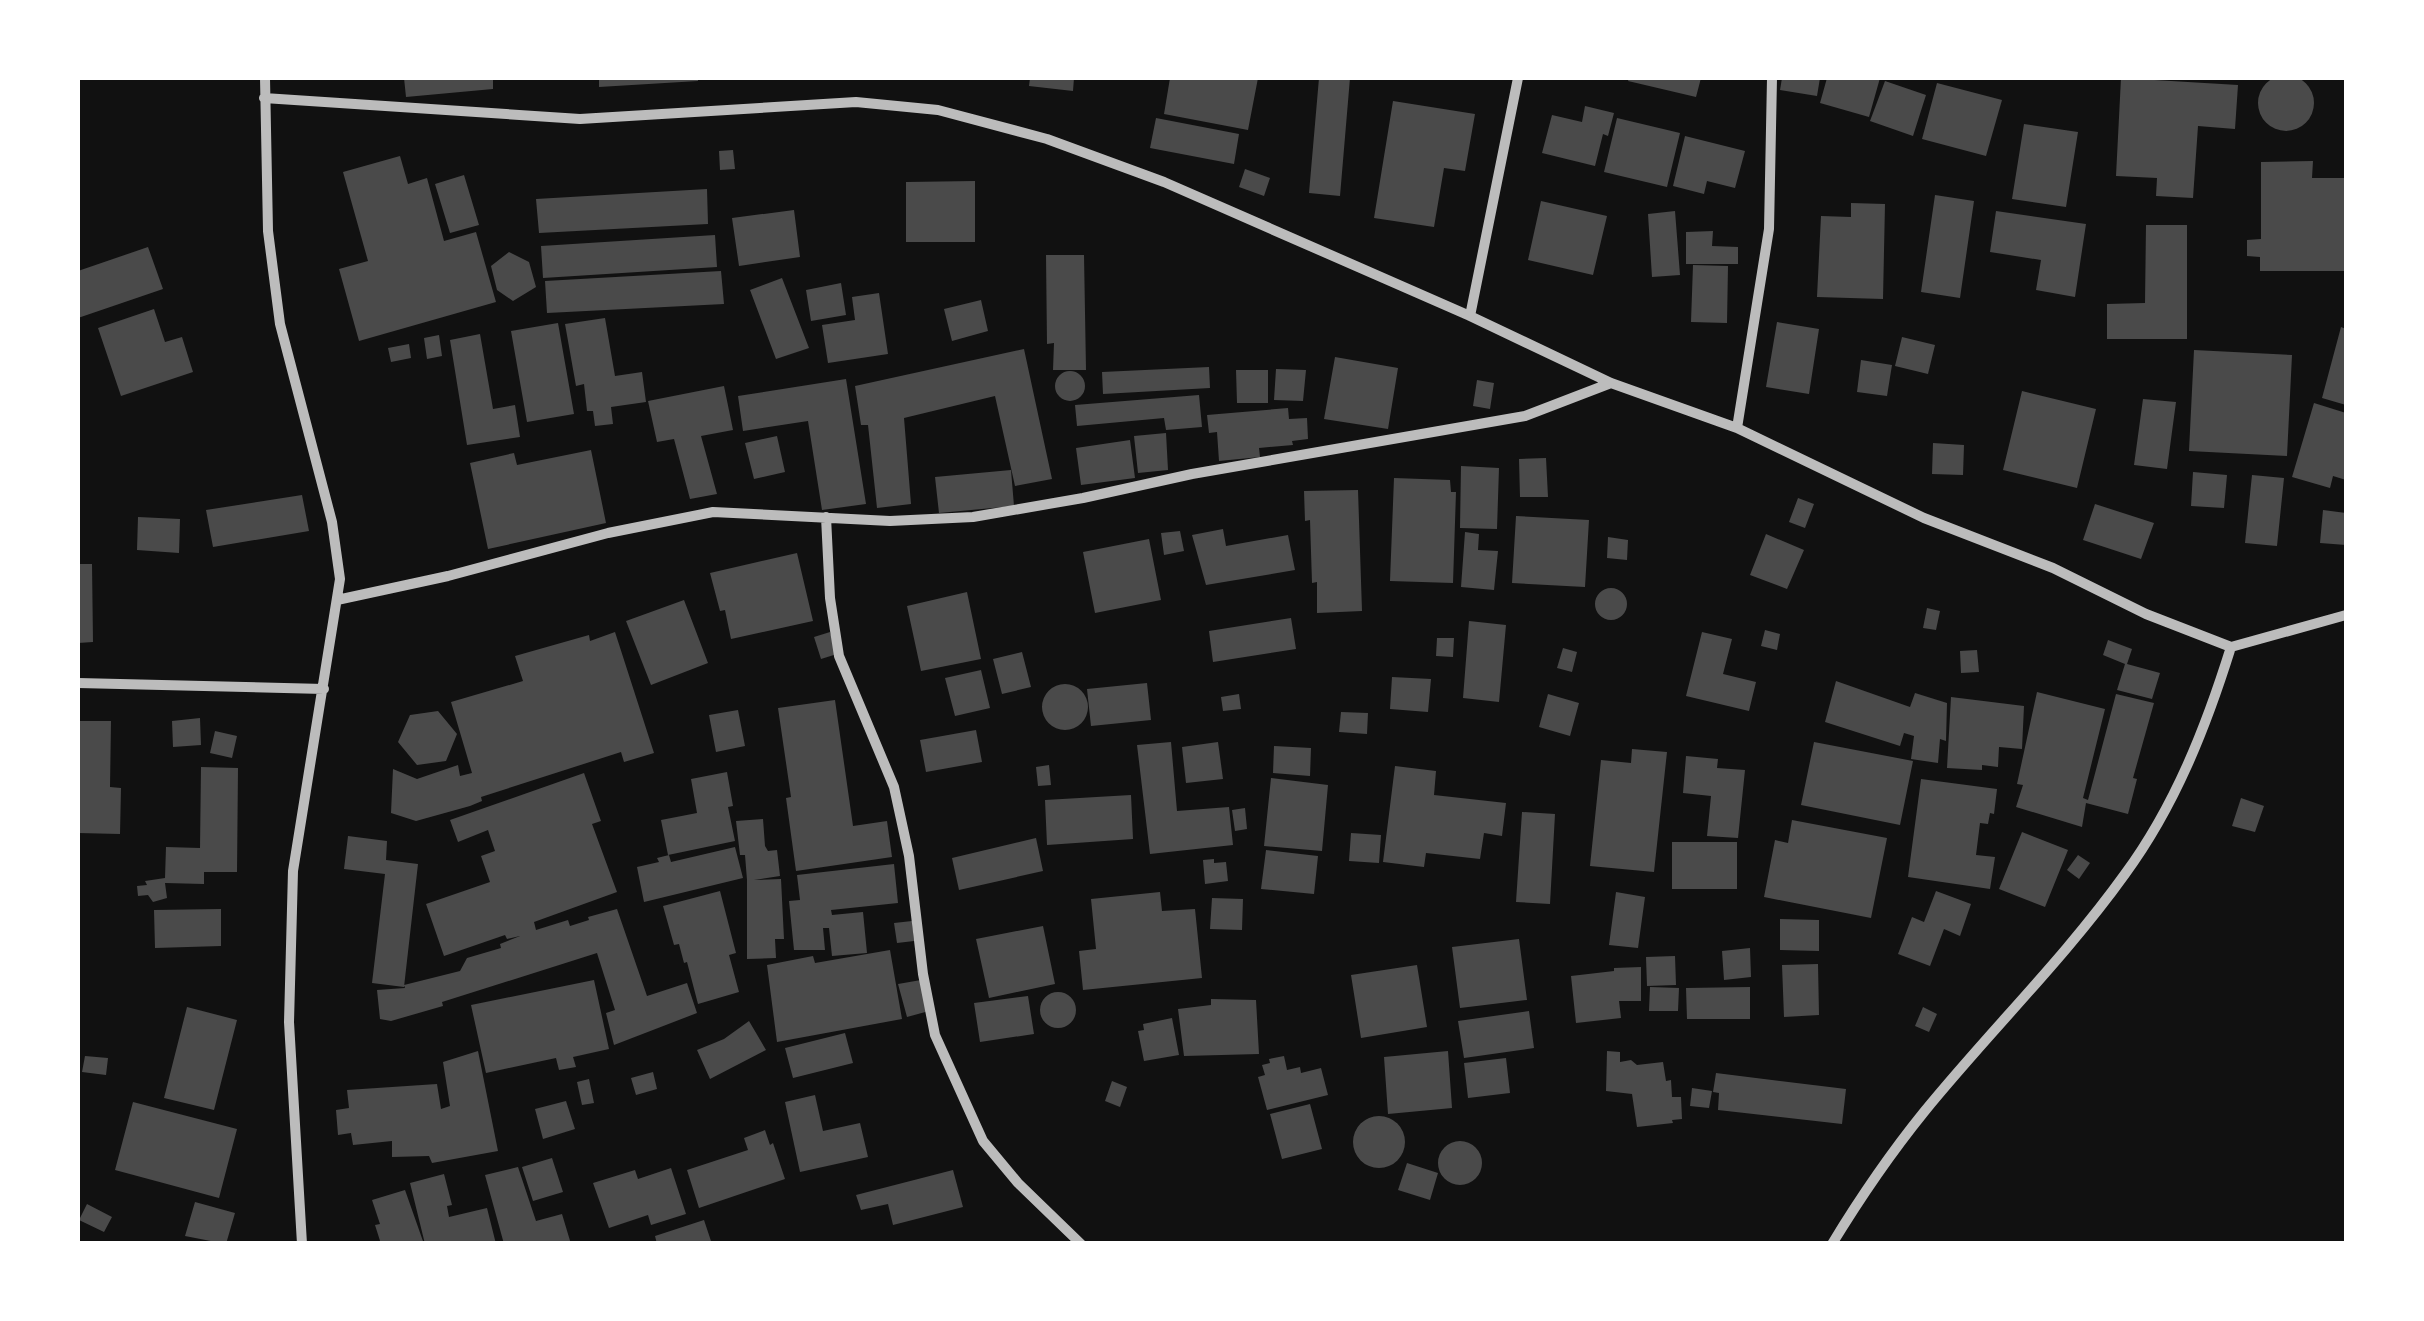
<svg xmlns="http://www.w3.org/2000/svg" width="2424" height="1321" viewBox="0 0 2424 1321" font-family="'Open Sans',sans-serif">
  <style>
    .building { fill: #4a4a4a }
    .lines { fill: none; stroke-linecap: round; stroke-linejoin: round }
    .minor { stroke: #bcbcbc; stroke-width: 10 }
  </style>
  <rect width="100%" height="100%" fill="#111"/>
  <path class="building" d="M2258 103a28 28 0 1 1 56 0a28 28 0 1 1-56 0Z
    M404,78h89v11l-87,8z
    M599,78h99v3l-99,6z
    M1030,78h44l-1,13 -44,-5z
    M1170,78h88l-10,52 -84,-16z
    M1319,78h31l-10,118 -31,-3z
    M1629,78h72l-5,19 -68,-16z
    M1782,78h38l-3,18 -37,-6z
    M1827,78h53l-11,39 -49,-14z
    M2121,78l117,7 -3,44 -37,-3 -5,72 -37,-2 1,-18 -41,-2z
    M1885,81l41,14 -13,41 -43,-15z
    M1937,83l65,17 -16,56 -64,-17z
    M1393,101l82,13 -10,57 -21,-3 -10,59 -60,-9z
    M1585,106l29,7 -6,23 -5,-2 -8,32 -53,-13 10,-38 30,7z
    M1156,118l83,16 -5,30 -84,-16z
    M1617,118l63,15 -13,54 -63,-15z
    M2024,124l54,8 -12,75 -54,-8z
    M1685,136l60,15 -10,37 -28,-7 -3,13 -31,-8z
    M733,150l2,19 -15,1 -1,-19z
    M400,156l8,28 19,-6 17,63 32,-9 20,70 -137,39 -20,-72 29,-8 -25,-89z
    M2313,161l-1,17h33v93h-85v-14l-13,-1v-16l14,-1v-77z
    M1245,169l25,9 -6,18 -25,-9z
    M464,175l15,50 -29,8 -15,-49z
    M975,181v61h-69v-60z
    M707,189l1,35 -169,9 -3,-34z
    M1935,195l39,6 -14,97 -39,-6z
    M1541,201l66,15 -14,59 -65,-15z
    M1851,203l34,1 -2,95 -66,-2 4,-81 30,1z
    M794,210l6,47 -61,9 -7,-48z
    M1675,211l5,64 -28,2 -4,-63z
    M1996,211l90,13 -11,73 -39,-7 5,-30 -51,-8z
    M2146,225h41v114h-80v-35l38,-1z
    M1713,231l-1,15 26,1v17h-52v-32z
    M715,235l2,32 -174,11 -2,-32z
    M148,247l15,42 -85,29v-47z
    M509,252l20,10 7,25 -23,14 -16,-11 -6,-24z
    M1046,255h38l2,115h-33l1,-27 -7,1z
    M1693,265l35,1 -1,57 -36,-1z
    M721,271l3,33 -177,9 -2,-32z
    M782,278l27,70 -33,11 -26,-69z
    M841,283l5,32 -35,6 -5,-31z
    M879,293l9,61 -60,9 -6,-38 33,-5 -3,-23z
    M981,300l7,31 -36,10 -8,-32z
    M154,309l11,33 17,-5 11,35 -72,24 -23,-68z
    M605,318l10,58 27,-4 4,30 -35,5 2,17 -18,2 -2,-15h-6l-3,-27 -8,2 -11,-62z
    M1777,322l42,7 -10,65 -43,-7z
    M558,323l16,91 -47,8 -16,-91z
    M2341,327l5,2v76l-24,-7z
    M480,334l13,75 22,-4 5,32 -53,8 -17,-105z
    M439,335l3,21 -15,3 -3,-21z
    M1902,337l33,8 -7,29 -33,-8z
    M409,344l2,14 -20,4 -3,-14z
    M1024,349l28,130 -37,7 -20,-90 -91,22 7,86 -34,4 -9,-83h-7l-6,-39z
    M2194,350l98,5 -5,101 -98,-5z
    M1335,357l63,11 -10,61 -64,-10z
    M1861,360l31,5 -5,31 -30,-4z
    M1209,367l1,21 -107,6 -1,-22z
    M1276,369l30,1 -3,31 -29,-1z
    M1236,370h32v33h-31z
    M1055 386a15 15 0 1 1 30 0a15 15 0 1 1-30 0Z
    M846,379l20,125 -44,6 -14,-89 -65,10 -5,-35z
    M1477,380l17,3 -4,26 -17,-3z
    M724,386l9,44 -32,6 16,58 -27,5 -16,-60 -17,3 -9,-41z
    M2022,391l74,18 -19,79 -74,-18z
    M1199,395l3,32 -36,3 -2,-12 -87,8 -2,-21z
    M2143,399l33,3 -9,67 -33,-4z
    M2314,403l32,10v67l-13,-4 -3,12 -38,-11z
    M1288,408l1,11 18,-1 1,21 -16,2 1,4 -34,3 1,9 -41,4 -2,-29 -8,1 -2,-18z
    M1166,433l2,37 -30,3 -4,-37z
    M777,436l8,36 -31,7 -9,-36z
    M1130,440l5,38 -54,7 -5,-37z
    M1933,443l31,2 -1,30 -31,-1z
    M591,450l15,73 -118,26 -18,-86 44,-10 3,12z
    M1546,458l2,39h-28l-1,-38z
    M1461,466l38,2 -2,61 -37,-1z
    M1011,470l3,36 -75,7 -4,-36z
    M2193,472l34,3 -3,33 -33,-2z
    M2252,475l32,3 -7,68 -32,-3z
    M1394,478l56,2 1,12h5l-3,91 -63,-2z
    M1358,490l4,121 -45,2v-31l-5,1 -2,-63 -5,1 -1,-30z
    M302,495l7,36 -96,16 -7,-37z
    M1798,498l16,6 -9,24 -16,-6z
    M2095,504l59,19 -13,36 -58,-19z
    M2323,510l23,3v32l-26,-2z
    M1516,516l73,4 -4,67 -73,-4z
    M138,517l42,2 -1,34 -42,-3z
    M1223,529l3,17 62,-11 7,35 -89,15 -14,-50z
    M1180,531l4,20 -20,4 -3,-22z
    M1465,532l14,2 -1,16 20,1 -4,39 -33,-3z
    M1766,534l38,16 -17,39 -37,-14z
    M1608,537l20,3 -1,20 -20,-2z
    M1149,539l12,61 -66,13 -12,-61z
    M797,553l16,68 -82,18 -6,-29 -5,1 -10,-38z
    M78,564h14l1,78 -15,1z
    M1595 604a16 16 0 1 1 32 0a16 16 0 1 1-32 0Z
    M967,592l14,67 -60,12 -14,-65z
    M684,600l24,63 -57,22 -25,-64z
    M1927,608l13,3 -4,19 -13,-2z
    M1291,618l5,31 -83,13 -4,-31z
    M1469,621l37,4 -7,77 -36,-4z
    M1765,630l15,4 -3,16 -16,-4z
    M615,632l39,121 -30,9 -3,-10 -140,45 1,4 -12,5 -54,15 -25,-8 2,-44 24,10 41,-14 2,11 12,-3 -21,-71 72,-21 -8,-25 74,-21 1,6z
    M830,632l7,22 -16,5 -7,-22z
    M1702,632l30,7 -9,35 33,8 -7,29 -63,-15z
    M1437,638h17l-1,19 -17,-1z
    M2108,640l24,9 -5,15 33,9 -8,26 -35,-9 8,-26 -22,-9z
    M1563,648l14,4 -5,20 -15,-4z
    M1977,650l2,22 -18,1 -1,-22z
    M1022,652l9,35 -29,7 -9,-35z
    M981,670l9,38 -35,8 -10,-38z
    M1392,677l39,2 -3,33 -38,-3z
    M1836,681l74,26 5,-14 32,10 -1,38 -6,-2 -2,24 -27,-4 3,-23 -10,-3 -4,13 -75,-24z
    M1147,683l4,37 -60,6 -4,-37z
    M1042 707a23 23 0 1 1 46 0a23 23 0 1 1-46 0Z
    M2037,692l68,17 -22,89 5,2 28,-106 38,9 -21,75 4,1 -9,35 -42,-11 -4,24 -66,-20 7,-22 -6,-1z
    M1239,694l2,15 -18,2 -2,-14z
    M1548,694l31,9 -9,33 -31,-9z
    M1951,697l73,9 -2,43 -23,-2 -1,20 -16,-2v5l-35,-2z
    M835,700l18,126 34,-5 5,36 -96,14 -10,-73 5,-1 -13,-89z
    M738,710l7,36 -29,6 -7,-37z
    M438,711l19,23 -11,27 -29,4 -19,-23 12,-27z
    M1341,712l27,1 -1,21 -28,-2z
    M200,718l1,27 -28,2 -1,-26z
    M78,721h33l-1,66 11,1 -1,46 -42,-1z
    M976,730l6,32 -56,10 -6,-32z
    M215,731l22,5 -5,22 -22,-5z
    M1171,742l6,69 52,-4 4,38 -83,9 -13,-109z
    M1218,742l5,37 -37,4 -4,-36z
    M1814,742l99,19 -13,64 -99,-20z
    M1274,746l37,2 -1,28 -37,-3z
    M1632,749l35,3 -13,120 -64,-6 11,-106 30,3z
    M1686,756l32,3 -1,9 28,2 -7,68 -31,-2 4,-40 -28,-3z
    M1049,765l2,20 -13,1 -2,-19z
    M1395,766l41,5 -2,24 72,8 -4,33 -18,-3 -4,26 -54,-6 -2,14 -41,-5z
    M201,767l37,1 -1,104h-33v12l-39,-1 2,15 -14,4 -5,-7 -10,1 -1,-10 10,-1 -2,-4 20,-3 1,-31 34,1z
    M727,772l6,34 -5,1 7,34 -67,14 -7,-35 36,-7 -6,-34z
    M584,773l17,48 -9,3 25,68 -83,30 2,8 32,-10 2,6 19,-6 -1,-3 29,-8 30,87 40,-13 10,30 -83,32 -8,-32 9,-3 -18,-57 -155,49 1,4 -52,15 -11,-2 -3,-29 28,-2 -1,-3 56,-14 7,-13 34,-10 -1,-4 20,-8 -13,3 -2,-4 -61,21 -18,-52 64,-22 -9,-26 14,-5 -7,-21 -30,12 -8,-22z
    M1271,778l57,7 -6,66 -58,-5z
    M1921,779l76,10 -3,25 -4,-1 -2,11 -8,-1 -4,32 19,2 -5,32 -82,-12z
    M1131,795l2,44 -86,6 -2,-45z
    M2241,798l23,8 -9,26 -23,-6z
    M1245,808l2,21 -12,2 -3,-21z
    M1522,812l33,2 -5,90 -34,-2z
    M763,819l2,27 3,5 9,-1 3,26 -26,4 27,-1 3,60h-9l1,19 -29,1v-79l-2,-25h-5l-4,-34z
    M1792,820l95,18 -16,80 -107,-21 11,-57 13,3z
    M2022,832l46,18 -23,57 -46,-18z
    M1351,833l30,2 -2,28 -30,-2z
    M348,836l39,5 -1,19 32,4 -14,123 -32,-4 13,-109 -41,-5z
    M1036,838l7,33 -84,19 -7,-32z
    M1672,842h65v47h-65z
    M735,847l8,31 -99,24 -7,-35 22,-5 -2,-4 12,-3 2,7z
    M1266,850l52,6 -4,38 -53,-5z
    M2078,855l12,8 -11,16 -12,-9z
    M1214,859v4l12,-1 2,19 -23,3 -2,-24z
    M894,864l4,39 -67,7 1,5 31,-3 4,41 -35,3 -3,-28h-6l2,22h-31l-5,-49 11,-1 -3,-25z
    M720,891l16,62 -7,2 10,37 -41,12 -11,-42 -3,1 -5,-19 -5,1 -11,-39z
    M1936,891l35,13 -11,32 -16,-7 -14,37 -32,-12 14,-37 12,5z
    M1160,892l2,19 33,-2 7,69 -119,12 -4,-39 17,-2 -5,-50z
    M1616,892l29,5 -7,51 -29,-3z
    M1212,898l31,1 -1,31 -32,-1z
    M221,909v37l-66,2 -1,-38z
    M1780,919l39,1v31l-39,-1z
    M912,921l2,20 -17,2 -3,-20z
    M1043,926l12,58 -66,14 -13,-59z
    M1519,939l8,61 -67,8 -8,-61z
    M1750,948l1,29 -27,3 -2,-29z
    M890,950l12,69 -125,23 -10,-77 46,-9 2,7z
    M1675,956l1,29 -29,1 -1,-29z
    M1818,964l1,51 -35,2 -2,-52z
    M1417,965l10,62 -66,11 -10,-63z
    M1641,967v34h-22l2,17 -45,5 -5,-47 43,-5v-3z
    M594,980l15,69 -36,8 3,10 -17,3 -3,-12 -70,15 -15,-68z
    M921,980l8,31 -22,6 -9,-33z
    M1650,987l29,1 -1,23h-29z
    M1750,987v32h-63l-1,-31z
    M1040 1010a18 18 0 1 1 36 0a18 18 0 1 1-36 0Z
    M1028,996l6,38 -54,8 -6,-39z
    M1211,999l45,1 3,54 -75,2 -6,-47 33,-4z
    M187,1007l50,13 -23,90 -50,-12z
    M1923,1007l14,7 -8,18 -14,-6z
    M1529,1011l5,37 -70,10 -6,-37z
    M1172,1018l7,37 -35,6 -6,-30 6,-1 -1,-6z
    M749,1021l17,29 -56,29 -13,-29 27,-11z
    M845,1033l8,30 -60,15 -8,-30z
    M478,1051l20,100 -66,12 -3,-7 -37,1v-16l-39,4 -2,-12 -13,2 -2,-25 13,-2 -2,-18 90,-6 4,25 9,-3 -7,-44z
    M1448,1051l4,57 -64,6 -4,-57z
    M1607,1051l13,1v10l11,-2 6,5 26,-3 3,19 5,-1 1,17h9l1,22 -10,1 1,3 -36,4 -5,-33 -26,-3z
    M85,1056l23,2 -2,17 -24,-3z
    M1284,1056l3,14 13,-3 1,6 20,-5 7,27 -61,15 -9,-33 7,-2 -3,-10 8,-2 -1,-4z
    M1506,1058l4,35 -42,5 -4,-35z
    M653,1072l4,17 -21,6 -5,-17z
    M1716,1073l130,16 -4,35 -124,-14 1,-17 -6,-1z
    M589,1079l5,24 -12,2 -5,-23z
    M1112,1081l15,6 -7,20 -15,-6z
    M1692,1088l20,3 -3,17 -19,-2z
    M815,1095l8,36 37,-8 8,34 -68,15 -15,-70z
    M566,1101l9,28 -32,10 -8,-30z
    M133,1102l104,27 -18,69 -104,-28z
    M1310,1104l12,45 -40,10 -12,-45z
    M1353 1142a26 26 0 1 1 52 0a26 26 0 1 1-52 0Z
    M765,1130l5,15 3,-2 12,36 -86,29 -12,-38 61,-20 -4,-12z
    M1438 1163a22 22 0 1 1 44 0a22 22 0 1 1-44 0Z
    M552,1158l11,34 -30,9 -11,-34z
    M1407,1163l31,10 -8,27 -32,-10z
    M518,1167l18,54 26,-7 9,30h-67l-19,-69z
    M671,1168l15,46 -35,11 -3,-10 -39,13 -16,-45 42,-13 3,9z
    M953,1170l10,37 -70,18 -5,-21 -27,6 -5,-15z
    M444,1174l8,31 -5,1 2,11 38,-9 9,36h-71l-15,-61z
    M405,1190l19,54h-43l-6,-19 5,-1 -8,-24z
    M195,1202l40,11 -9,31 -41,-8z
    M87,1204l25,13 -8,15 -25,-12z
    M704,1220l8,24h-55l-2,-8z"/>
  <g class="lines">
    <path class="minor" d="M265,78l3,153 12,93 52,198 8,57 -47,292 -4,151 13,222
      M264,98l316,21 276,-17 82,8 109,29 117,43 306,134 141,67 126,45 187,90 129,50 93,46 85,33
      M1470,316l48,-238
      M1737,428l32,-199 3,-151
      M826,517l4,81 9,58 55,131 15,69 14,118 12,61 48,106 35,42 63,61
      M337,600l111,-24 160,-43 105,-21 177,9 83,-4 110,-19 109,-24 333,-58 86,-33
      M78,683l246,6
      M1832,1244c28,-46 58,-90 92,-132 65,-80 140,-153 201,-238 50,-68 81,-147 106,-227l115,-32"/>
  </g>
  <rect width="2424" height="1321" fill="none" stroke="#ffffff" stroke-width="160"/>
</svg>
